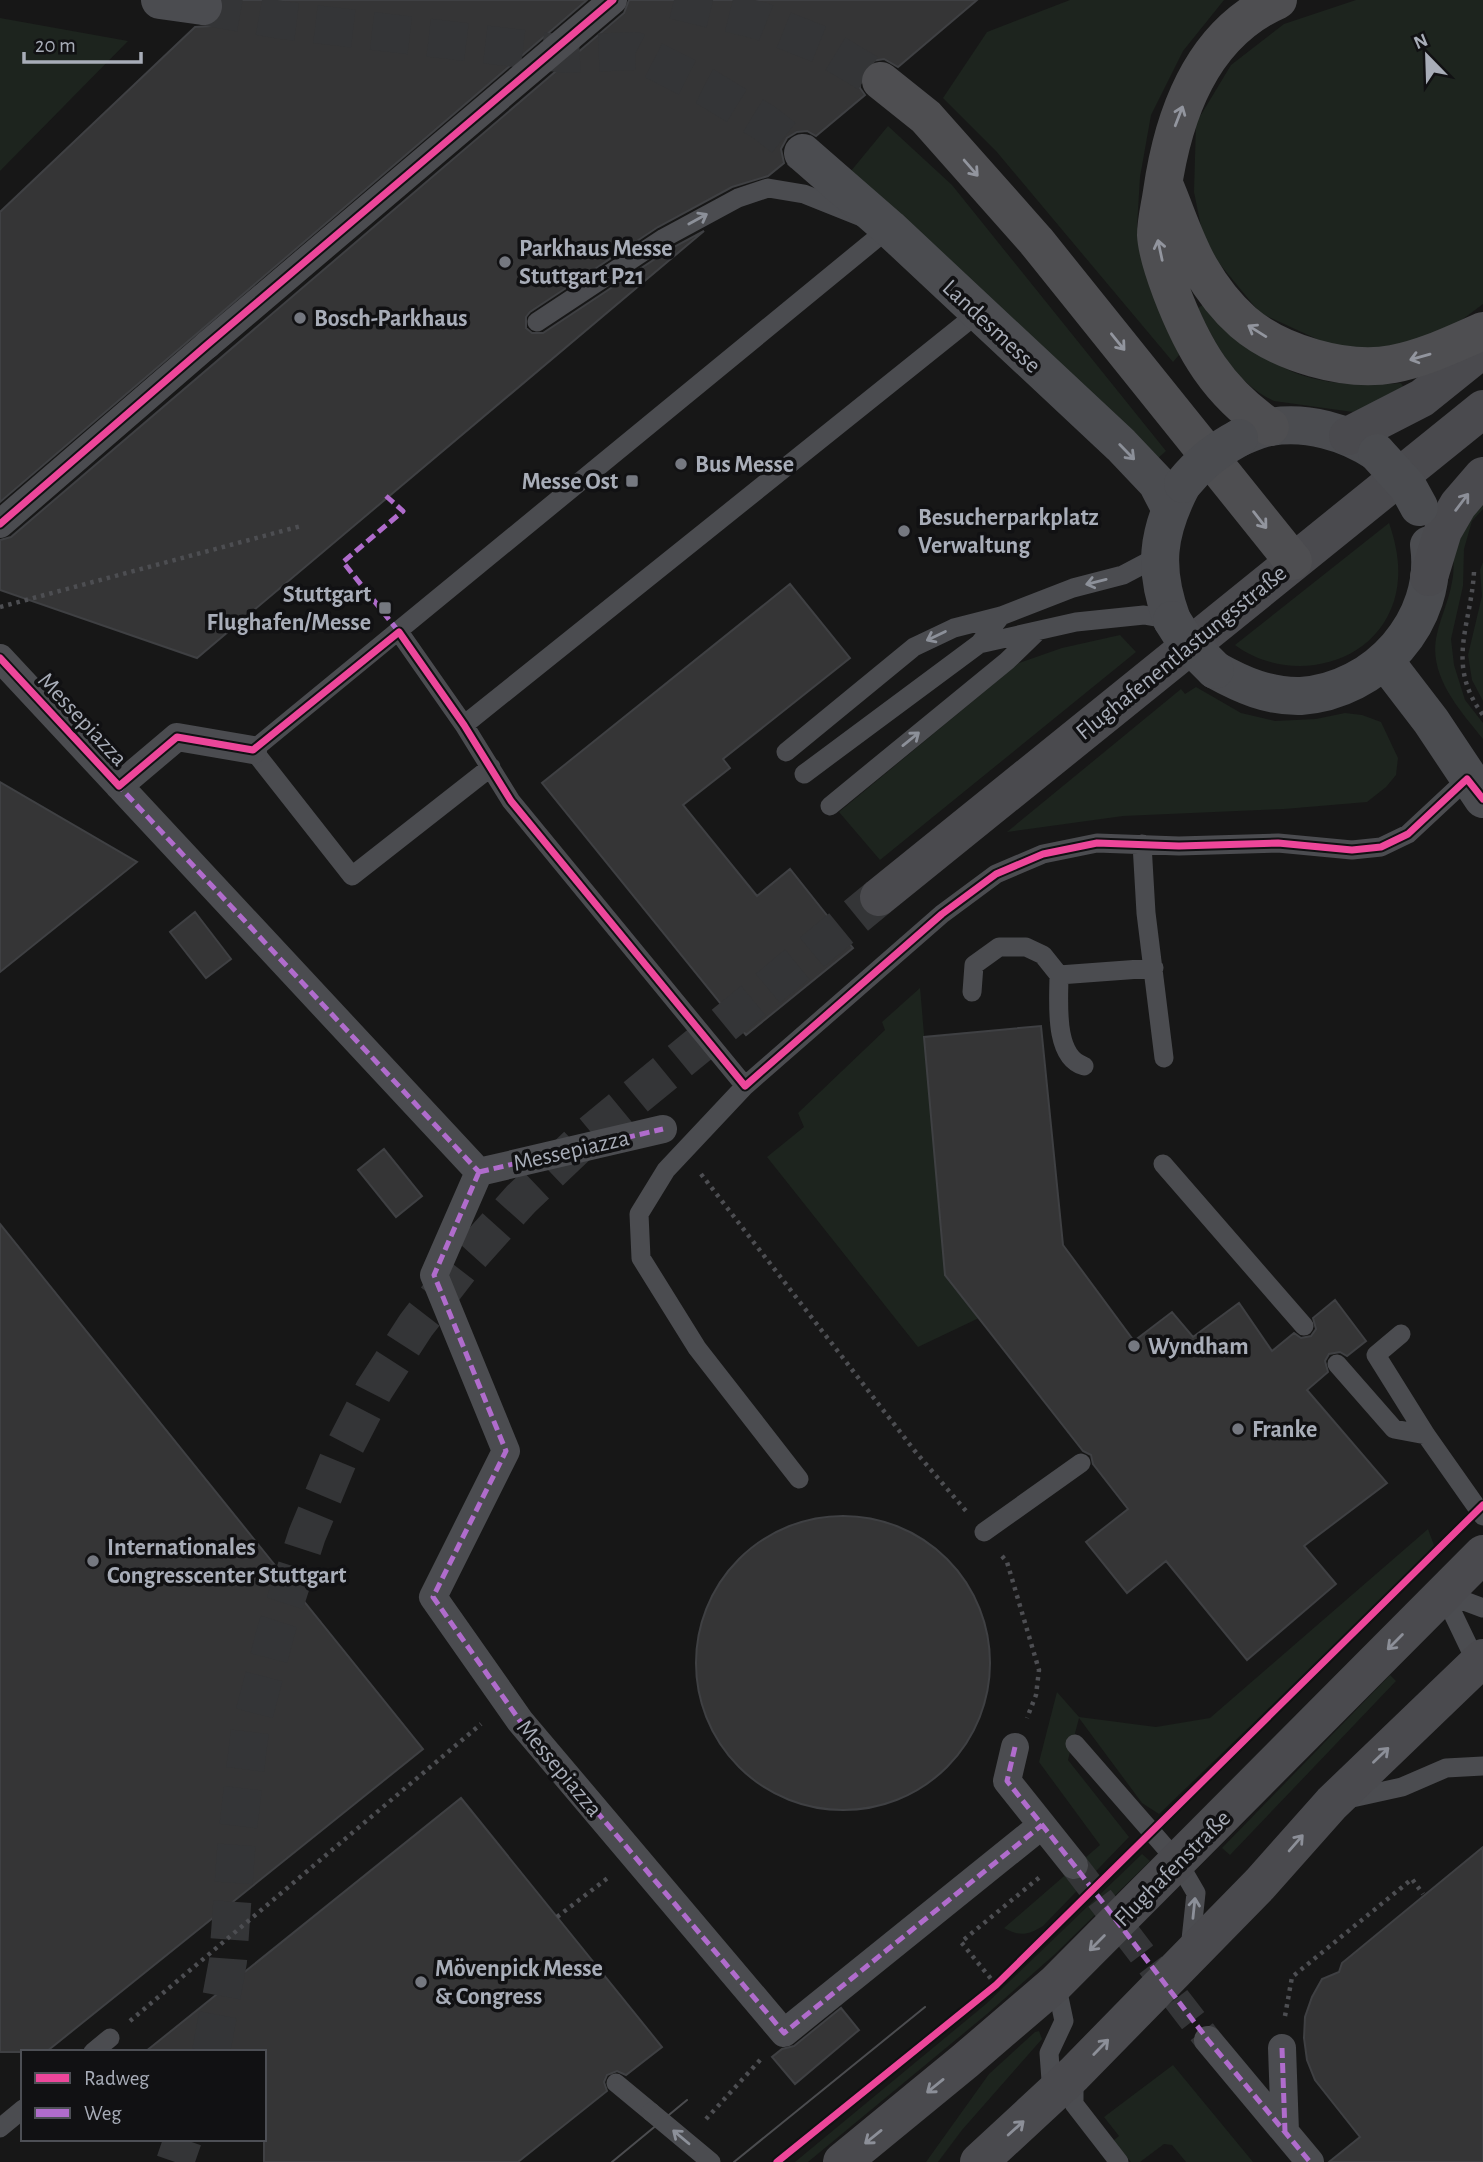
<svg xmlns="http://www.w3.org/2000/svg" width="1483" height="2162" viewBox="0 0 1483 2162" font-family="'Alegreya Sans',sans-serif">
  <style>
    .green { fill: #1d241e }
    .building { fill: #353536; stroke: #3f4043; stroke-width: 2 }
    .lines { fill: none; stroke-linecap: round; stroke-linejoin: round }
    .pedestrian-tunnel { stroke: #343537; stroke-width: 28; stroke-dasharray: 28 14; stroke-linecap: butt }
    .minor-tunnel { stroke: #343537; stroke-width: 38; stroke-dasharray: 38 19; stroke-linecap: butt }
    .secondary-tunnel { stroke: #343537; stroke-width: 38; stroke-dasharray: 38 19; stroke-linecap: butt }
    .motorway-tunnel { stroke: #343537; stroke-width: 38; stroke-dasharray: 38 19; stroke-linecap: butt }
    .path { stroke: #4d4e52; stroke-width: 4.5; stroke-dasharray: 3.5 5; stroke-linecap: butt }
    .service { stroke: #4b4c50; stroke-width: 19 }
    .pedestrian { stroke: #4b4c50; stroke-width: 28 }
    .minor { stroke: #4b4c50; stroke-width: 38 }
    .secondary { stroke: #4a4a4e; stroke-width: 38 }
    .motorway { stroke: #4e4e51; stroke-width: 38 }
    .tram { stroke: #4b4c4f; stroke-width: 2 }
    .service-bridge { stroke: #4b4c50; stroke-width: 19 }
    .pedestrian-bridge { stroke: #4b4c50; stroke-width: 28 }
    .minor-bridge { stroke: #4b4c50; stroke-width: 38 }
    .quiet { stroke: #b06ccc; stroke-width: 5; stroke-dasharray: 10 5; stroke-linecap: butt }
    .cycleway-casing { stroke: #111113; stroke-width: 11 }
    .cycleway { stroke: #ed469a; stroke-width: 7 }
    .oneway { stroke: #92959e }
    .oneway2 { stroke: #8c9099 }
    .oneway3 { stroke: #8c8f98 }
    .poi-dot { fill: #757880; stroke: #111113; stroke-width: 2.5 }
    .labels { text-anchor: middle; stroke-width: 7; stroke-linejoin: round; paint-order: stroke }
    .poi-label { font-size: 24px; font-weight: bold; fill: #a8adb8; stroke: #111113; text-anchor: start }
    .street-label { font-size: 24px; fill: #a8adb8; stroke: #111113 }
  </style>
  <rect width="100%" height="100%" fill="#171717"/>
  <path class="green" d="M1070,0h154l-41,51 -32,64 -11,62 -3,50 42,128 -6,7 -177,-211 -53,-53 44,-66z
    M1356,0h127v304l-24,18 -62,29 -65,-5 -72,-33 -55,-67 -11,-54 2,-69 35,-58 53,-41z
    M0,18l128,23 -128,130z
    M888,126l64,59 214,266 -9,8 -306,-288z
    M1204,304c20,18 40,37 62,53 38,28 90,30 135,26l5,9 -53,20 -79,-11c-38,-17 -59,-57 -76,-93z
    M1483,492v17l-11,12 -8,28 -1,37 -12,53 3,26 11,35 18,23v16c-23,-29 -56,-64 -46,-105 4,-18 12,-34 15,-52 4,-17 -2,-38 6,-54 6,-12 17,-24 25,-36z
    M1389,523c9,26 13,52 5,78 -21,67 -107,83 -159,44z
    M1483,562v139l-11,-21 -4,-25 14,-59 -2,-26z
    M1120,635l16,17 -256,208 -41,-48 180,-149 43,-15z
    M1196,687l45,26 34,8 41,-2 29,-6 17,2 19,7 17,36 -2,17 -10,12 -19,15 -83,7 -161,7 -116,16 174,-143 4,5z
    M920,988l25,287 34,43 -61,29 -151,-190 37,-30 -6,-14 87,-83 -3,-8z
    M1428,1529l7,19 -276,266 -17,-11 -63,-85 -11,42 61,77 -86,89c-15,9 -23,11 -39,2l96,-83 -61,-83 18,-70 22,25 77,10 54,-9z
    M1390,1675l6,6 -166,174 -8,-7z
    M1142,1854l8,7 -96,94 -67,59 -179,148h-13l191,-158z
    M1039,2031l3,8 -80,91 -24,32h-12l63,-88 46,-42z
    M1173,2065l80,97h-67l-14,-17 -8,-1 -24,18h-9l-18,-21 6,-5 -15,-19z"/>
  <path class="building" d="M224,0h363l-587,502v-290l195,-185 16,-1 9,-6 4,-10z
    M629,0h348l-79,67 -14,-8 -12,2 -8,6 -5,11 1,10 5,7 -49,41 -9,-5 -10,1 -10,6 -6,11 3,14 -16,13 -36,11 -74,40 -128,85 -4,5v11l6,5h11l127,-84 34,-18 -507,427 -197,-68v-50l11,-3 613,-524z
    M790,584l60,74 -127,101 7,9 -47,37 74,91 33,-27 63,79 -107,87 -204,-252z
    M0,782l137,80 -137,110z
    M195,912l36,47 -25,19 -36,-46z
    M1041,1026l22,219 71,96 38,-29 21,25 46,-34 33,48 22,-18 7,5 10,-2 5,-7 -3,-11 22,-18 31,41 -19,15 -7,-4 -11,2 -4,7 3,11 -21,18 80,93 -83,63 32,38 -89,76 -81,-99 -39,32 -41,-51 42,-33 -35,-45 -2,-9 -8,-4 -138,-176 -21,-238z
    M384,1149l38,47 -26,21 -38,-47z
    M0,1224l423,525 -377,303h-46z
    M696 1663a147 147 0 1 1 294 0a147 147 0 1 1-294 0Z
    M461,1798l201,249 -36,28 -9,-4 -10,4 -3,7 3,9 -89,71h-254v-110h-119z
    M1483,1847v315h-154l31,-25 -45,-57 -8,-20 -3,-22 1,-21 7,-20 10,-18 17,-7 3,-9z
    M841,2008l18,22 -64,54 -23,-27 10,-8 12,-3z"/>
  <g class="lines">
    <path class="pedestrian-tunnel" d="M1074,1865l134,175"/>
    <path class="minor-tunnel" d="M203,6l78,14 284,34 70,-3 71,36 59,36 38,30"/>
    <path class="secondary-tunnel" d="M211,2052l17,-91 9,-124 13,-107 26,-99 31,-96 32,-77 35,-68 42,-65 50,-65 55,-61 61,-58 297,-244
      M175,2162l8,-23"/>
    <path class="motorway-tunnel" d="M674,0l87,21 60,24 60,36"/>
    <path class="path" d="M1474,572c-3,54 -29,92 9,143
      M0,607l301,-81
      M701,1174l213,276 52,61
      M1002,1556l5,6 32,108 -3,25 -9,23
      M557,1917l52,-40
      M996,1985l-35,-43 80,-66
      M1285,2016l7,-39 120,-98 11,15
      M130,2021l351,-297
      M706,2119l56,-61"/>
    <path class="service" d="M399,632l65,93 47,76 234,285
      M979,644l97,-22 68,-7 28,5
      M464,725l514,-412
      M786,752l128,-105 40,-19 47,-12 72,-28 50,-13 36,-19
      M491,767l-139,109 -99,-126 636,-522 -85,-34 -36,-6 -30,10 -74,40 -127,84
      M804,774l175,-130 22,-28
      M830,806l177,-145 30,-29
      M1142,844l4,69 18,145
      M1059,975c0,25 -6,82 25,91
      M972,992l2,-27 25,-18h27l17,8 16,20 95,-7
      M1163,1164l141,162
      M1401,1334l-25,21 50,80 57,81
      M1337,1364l57,65 32,6
      M799,1479l-102,-131 -56,-90 -2,-44 27,-44 79,-84 197,-172 54,-40 47,-20 54,-11 82,3 99,-3 74,7 29,-3 27,-13 59,-55
      M984,1532l97,-69
      M1443,1593l36,75
      M1443,1593l40,15
      M1075,1744l103,118 18,31 -6,56
      M1343,1800l59,-13 44,-19 37,-2
      M93,2052l17,-14
      M1074,2077v27l45,58
      M616,2083l35,29
      M1052,2094l-3,-41 15,-32 -8,-38
      M0,2128l23,-19"/>
    <path class="pedestrian" d="M0,524l207,-179
      M0,658l479,514
      M119,786l58,-49 76,13
      M479,1172l-45,103 72,176 -73,146 87,124 264,312 258,-208
      M479,1172l184,-43
      M1015,1747l-8,34 67,84
      M1208,2040l102,122
      M1282,2048l3,84"/>
    <path class="minor" d="M160,0l43,6
      M803,153l86,75 232,217 36,38 13,25
      M1239,438c9,-4 21,-10 31,-11 37,-6 76,5 106,25
      M1172,620c-19,-52 -15,-87 10,-135
      M1385,661l46,60 52,78
      M1215,670c27,15 54,27 86,26 75,-5 139,-75 128,-151"/>
    <path class="secondary" d="M1348,436l74,-38 61,-49
      M1429,577l14,-46 15,-26 25,-29
      M879,897l604,-488
      M842,2162l123,-101 91,-78 427,-429
      M979,2162l95,-88 186,-190 72,-81 151,-145"/>
    <path class="motorway" d="M881,81l45,36 110,124 257,320
      M1164,184c12,28 21,58 36,84 11,19 26,39 43,54 36,31 103,51 150,42 32,-6 60,-20 90,-33
      M1270,427c-52,-35 -77,-78 -99,-136 -6,-16 -14,-38 -15,-56 0,-14 4,-29 6,-43 11,-77 39,-158 116,-192"/>
    <path class="tram" d="M612,2162l75,-62
      M734,2162l191,-155"/>
    <path class="service-bridge" d="M651,2112l60,50"/>
    <path class="pedestrian-bridge" d="M207,345l406,-345"/>
    <path class="minor-bridge" d="M1377,453l31,34 11,20
      M1183,484c16,-20 33,-34 56,-46
      M1172,620l12,19 31,31"/>
    <path class="quiet" d="M386,496l17,15 -60,51 56,70
      M116,783l363,389
      M479,1172l-45,103 72,176 -73,146 87,124 264,312 258,-208
      M479,1172l184,-43
      M1015,1747l-8,34 67,84 134,175 102,122
      M1282,2048l3,84"/>
    <defs>
      <path id="cycleway" d="M0,524l207,-179 406,-345
        M0,658l119,128 58,-49 76,13 146,-118 65,93 47,76 234,285 197,-172 54,-40 47,-20 54,-11 82,3 99,-3 74,7 29,-3 27,-13 59,-55 16,20
        M777,2162l219,-177 487,-480"/>
    </defs>
    <use href="#cycleway" class="cycleway-casing"/>
    <use href="#cycleway" class="cycleway"/>
  </g>
  <defs><path id="oneway-shaft" d="M-6 0H5M1.5-3L5.5 0L1.5 3" fill="none" stroke-width="1.6" stroke-linecap="round" stroke-linejoin="round" transform="scale(1.75)"/></defs>
  <g class="oneway">
    <use href="#oneway-shaft" transform="translate(1179 116) rotate(-69)"/>
    <use href="#oneway-shaft" transform="translate(971 168) rotate(49)"/>
    <use href="#oneway-shaft" transform="translate(1160 250) rotate(-102)"/>
    <use href="#oneway-shaft" transform="translate(1257 331) rotate(-148)"/>
    <use href="#oneway-shaft" transform="translate(1118 342) rotate(51)"/>
    <use href="#oneway-shaft" transform="translate(1420 357) rotate(164)"/>
    <use href="#oneway-shaft" transform="translate(1260 520) rotate(52)"/>
  </g>
  <g class="oneway2">
    <use href="#oneway-shaft" transform="translate(698 219) rotate(-29)"/>
    <use href="#oneway-shaft" transform="translate(1127 452) rotate(46)"/>
    <use href="#oneway-shaft" transform="translate(1096 582) rotate(166)"/>
    <use href="#oneway-shaft" transform="translate(936 636) rotate(154)"/>
    <use href="#oneway-shaft" transform="translate(911 739) rotate(-39)"/>
    <use href="#oneway-shaft" transform="translate(1194 1908) rotate(-84)"/>
    <use href="#oneway-shaft" transform="translate(681 2137) rotate(-140)"/>
  </g>
  <g class="oneway3">
    <use href="#oneway-shaft" transform="translate(1462 502) rotate(-53)"/>
    <use href="#oneway-shaft" transform="translate(1395 1642) rotate(135)"/>
    <use href="#oneway-shaft" transform="translate(1381 1755) rotate(-44)"/>
    <use href="#oneway-shaft" transform="translate(1296 1843) rotate(-49)"/>
    <use href="#oneway-shaft" transform="translate(1097 1943) rotate(135)"/>
    <use href="#oneway-shaft" transform="translate(1101 2047) rotate(-46)"/>
    <use href="#oneway-shaft" transform="translate(935 2086) rotate(141)"/>
    <use href="#oneway-shaft" transform="translate(1016 2128) rotate(-42)"/>
    <use href="#oneway-shaft" transform="translate(873 2137) rotate(141)"/>
  </g>
  <g class="poi-dot">
    <circle cx="505" cy="262" r="7"/>
    <circle cx="300" cy="318" r="7"/>
    <circle cx="681" cy="464" r="7"/>
    <rect x="625" y="474" width="14" height="14" rx="3.5"/>
    <circle cx="904" cy="531" r="7"/>
    <rect x="378" y="601" width="14" height="14" rx="3.5"/>
    <circle cx="1134" cy="1346" r="7"/>
    <circle cx="1238" cy="1429" r="7"/>
    <circle cx="93" cy="1561" r="7"/>
    <circle cx="421" cy="1982" r="7"/>
  </g>
  <g class="labels">
    <g class="poi-label">
      <text x="519" y="256">Parkhaus Messe<tspan x="519" dy="28">Stuttgart P21</tspan></text>
      <text x="314" y="326">Bosch-Parkhaus</text>
      <text x="695" y="472">Bus Messe</text>
      <text x="618" y="489" text-anchor="end">Messe Ost</text>
      <text x="918" y="525">Besucherparkplatz<tspan x="918" dy="28">Verwaltung</tspan></text>
      <text x="371" y="602" text-anchor="end">Stuttgart<tspan x="371" dy="28">Flughafen/Messe</tspan></text>
      <text x="1148" y="1354">Wyndham</text>
      <text x="1252" y="1437">Franke</text>
      <text x="107" y="1555">Internationales<tspan x="107" dy="28">Congresscenter Stuttgart</tspan></text>
      <text x="435" y="1976">Mövenpick Messe<tspan x="435" dy="28">&amp; Congress</tspan></text>
    </g>
    <g class="street-label">
      <text transform="translate(992 326) rotate(43)" y="8">Landesmesse</text>
      <text transform="translate(1181 652) rotate(-39)" y="8">Flughafenentlastungsstraße</text>
      <text transform="translate(83 719) rotate(47)" y="8">Messepiazza</text>
      <text transform="translate(571 1150) rotate(-13)" y="8">Messepiazza</text>
      <text transform="translate(560 1768) rotate(50)" y="8">Messepiazza</text>
      <text transform="translate(1172 1868) rotate(-45)" y="8">Flughafenstraße</text>
    </g>
  </g>
  <rect x="21" y="2050" width="245" height="91" fill="#111113" stroke="#4d4f55" stroke-width="2"/>
  <rect x="35" y="2073" width="35" height="10" fill="#ed469a" stroke="#4d4f55" stroke-width="2"/>
  <text x="84" y="2085" font-size="21" fill="#a8adb8">Radweg</text>
  <rect x="35" y="2108" width="35" height="10" fill="#b06ccc" stroke="#4d4f55" stroke-width="2"/>
  <text x="84" y="2120" font-size="21" fill="#a8adb8">Weg</text>
  <g transform="translate(1427 56) rotate(337)" stroke="#111113" stroke-width="5" paint-order="stroke">
  <path d="M0-5L12 26L0 18L-12 26Z" fill="#a8adb8"/>
  <text y="-10" font-size="19" font-weight="bold" text-anchor="middle" fill="#a8adb8">N</text>
  </g>
  <path d="M24 52v10h117v-10" fill="none" stroke="#a8adb8" stroke-width="3.5"/>
  <text x="35" y="52" font-size="21" fill="#a8adb8" stroke="#111113" stroke-width="5" paint-order="stroke">20 m</text>
</svg>
